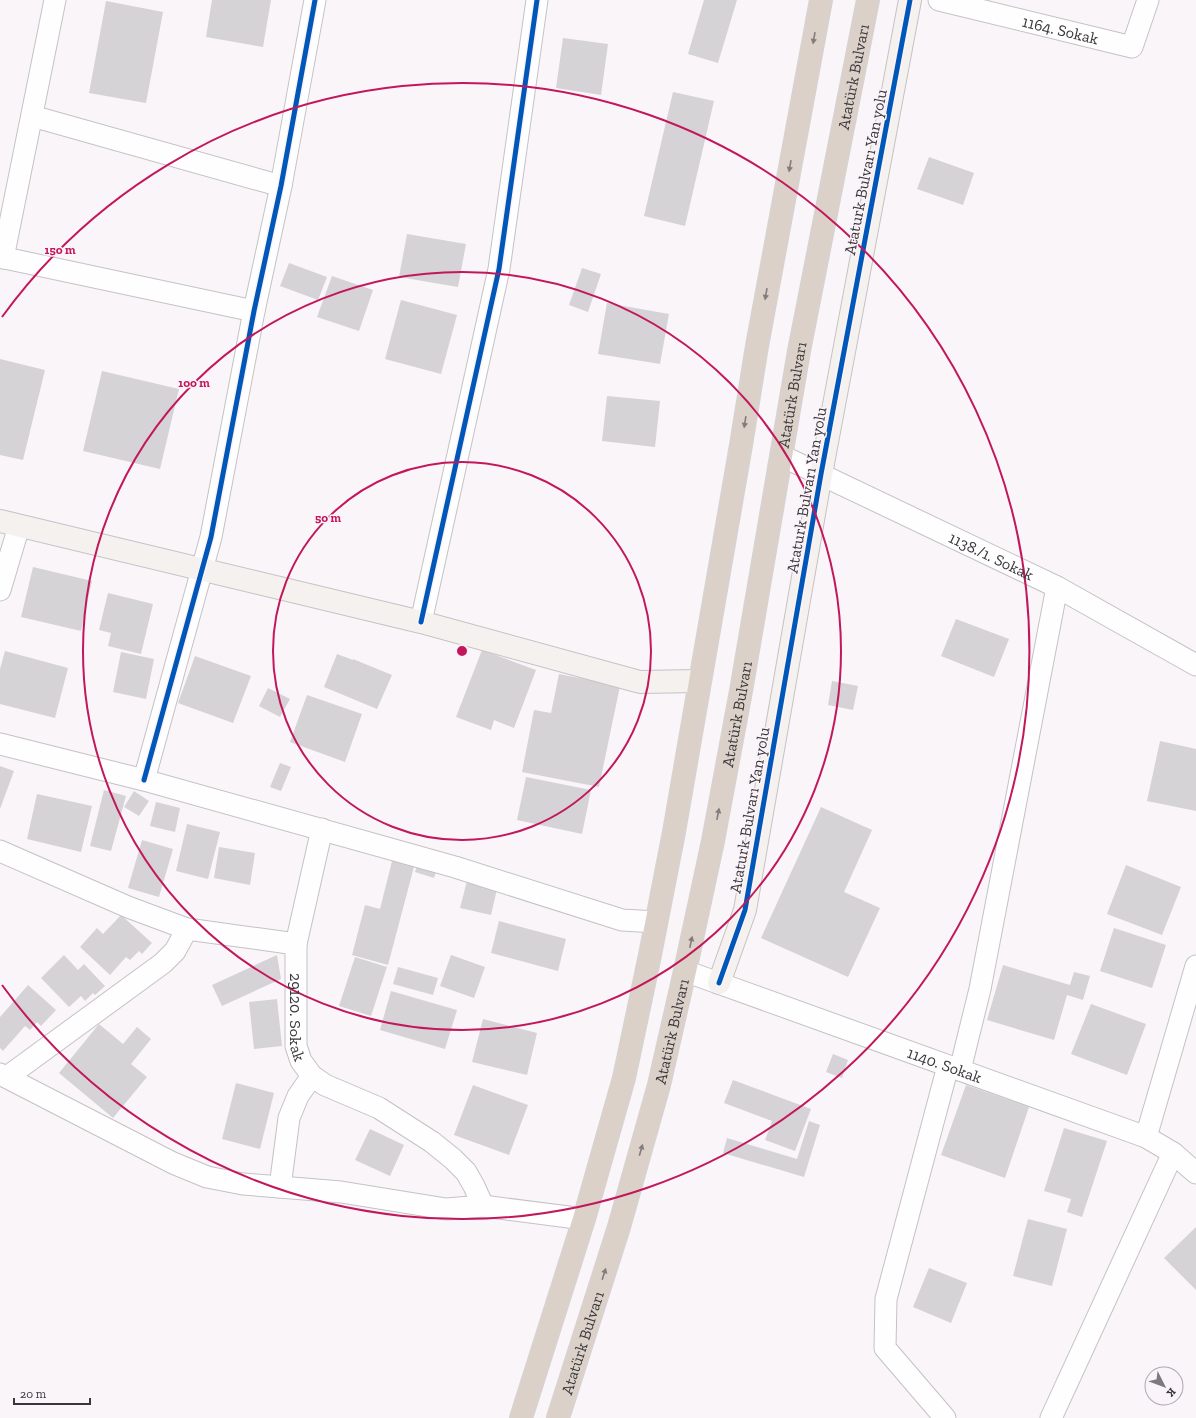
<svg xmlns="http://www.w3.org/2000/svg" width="1196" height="1418" viewBox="0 0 1196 1418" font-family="'Zilla Slab',serif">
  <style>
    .building { fill: #d6d3d6 }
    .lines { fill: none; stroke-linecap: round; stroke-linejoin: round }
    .street-casing { stroke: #c5c2c5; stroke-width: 23 }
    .secondary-casing { stroke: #c5c2c5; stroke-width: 24 }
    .highway-casing { stroke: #d5d3d5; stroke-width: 24 }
    .street { stroke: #fefefe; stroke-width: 21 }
    .secondary { stroke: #f4f1ef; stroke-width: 22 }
    .highway { stroke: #dbd1c9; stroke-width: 22 }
    .cycleway-casing { stroke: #fbf3fa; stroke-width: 8 }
    .cycleway { stroke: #0057b8; stroke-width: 5 }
    .oneway { fill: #827c7a }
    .ring { fill: none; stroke: #c2185b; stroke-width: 2 }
    .labels { text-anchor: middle; stroke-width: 3; stroke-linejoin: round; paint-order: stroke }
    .street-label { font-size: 16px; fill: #3a373a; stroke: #fbf3fa }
    .centre { fill: #c2185b; stroke: #fbf3fa; stroke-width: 2 }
    .ring-label { font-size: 12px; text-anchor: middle; font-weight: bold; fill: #c2185b; stroke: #fbf3fa; stroke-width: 3; stroke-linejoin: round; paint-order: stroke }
  </style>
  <rect width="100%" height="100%" fill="#f9f5f9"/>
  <path class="building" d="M212,0h59l-8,47 -57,-10z
    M704,0h33l-19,63 -30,-9z
    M106,1l57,11 -17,91 -57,-10z
    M563,38l45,6 -7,51 -45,-7z
    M673,92l41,9 -29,125 -41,-10z
    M929,157l45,16 -11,32 -46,-16z
    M407,234l59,10 -8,43 -59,-10z
    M289,263l38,14 -9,23 -38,-14z
    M582,268l19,6 -13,38 -19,-7z
    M332,276l41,14 -14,41 -42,-14z
    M401,300l56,15 -16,59 -56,-15z
    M607,303l62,11 -9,50 -62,-10z
    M0,359l45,11 -22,90 -23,-5z
    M102,371l77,18 -19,80 -77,-18z
    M607,396l53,5 -5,46 -53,-6z
    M33,567l59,14 -11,50 -60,-14z
    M108,593l45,11 -12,50 -33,-8 3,-13 -12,-3z
    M956,619l53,20 -15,38 -53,-21z
    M482,650l54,20 -22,58 -20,-8 -3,10 -35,-13z
    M5,651l63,17 -13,50 -55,-14v-35z
    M121,652l33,7 -8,40 -33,-7z
    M337,654l16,6v-1l39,16 -15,34 -53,-22z
    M195,656l56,20 -18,47 -55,-20z
    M559,674l61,12 -21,101 -77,-15 12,-62 17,3z
    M832,681l26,5 -5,24 -25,-5z
    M268,688l22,11 -10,18 -21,-11z
    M307,695l55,19 -17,48 -55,-20z
    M1160,741l36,8v62l-49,-10z
    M280,763l11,4 -10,24 -11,-4z
    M0,766l14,5 -14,38z
    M526,777l65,13 -9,44 -65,-14z
    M104,790l22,6 -15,55 -21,-5z
    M134,791l15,10 -10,15 -15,-9z
    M37,794l55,12 -11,46 -54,-13z
    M156,802l24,6 -5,24 -25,-6z
    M821,807l51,23 -28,62 36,16 -32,69 -87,-39z
    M187,824l33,8 -12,47 -32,-8z
    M142,840l31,9 -14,48 -31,-9z
    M219,847l36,6 -5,32 -36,-7z
    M393,857l22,6 -27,102 -36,-10 13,-50 15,4z
    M419,860l19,6 -4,12 -19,-6z
    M1126,865l55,22 -19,48 -55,-21z
    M468,877l30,8 -7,30 -31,-7z
    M121,915l31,28 -10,11 -3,-3 -9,9 -4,-3 -16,18 -30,-28 17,-19 6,6z
    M499,921l67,18 -8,32 -67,-18z
    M1114,928l52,17 -14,43 -52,-17z
    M64,955l14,15 6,-6 21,22 -10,9 -2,-2 -8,8 -4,-5 -12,11 -28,-29z
    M277,955l4,24 -59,27 -10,-21z
    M451,955l34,12 -11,31 -34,-12z
    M355,957l32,10 -16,49 -32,-10z
    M1003,965l67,20 4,-13 16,4 -7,24 -16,-5 -13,45 -67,-20z
    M398,967l40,11 -5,17 -40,-11z
    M28,985l28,25 -15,16 -4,-4 -7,8 -5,-4 -22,25 -3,-3v-31z
    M391,991l66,19 -12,39 -65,-19z
    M277,999l5,47 -28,3 -5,-47z
    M1091,1004l55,20 -19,51 -56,-21z
    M483,1019l54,14 -10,42 -55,-13z
    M99,1024l24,20 14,-17 14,12 -20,25 16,13 -34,41 -54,-45z
    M833,1054l15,6 -6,18 -16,-6z
    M733,1080l78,29 -16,42 -30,-11 7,-19 -48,-18z
    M236,1083l38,10 -14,56 -38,-10z
    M473,1085l55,20 -19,50 -55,-20z
    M966,1085l63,22 -24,71 -64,-23z
    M809,1121l11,4 -16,52 -81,-24 4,-15 70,21z
    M1064,1128l43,13 -25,76 -15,-5 4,-13 -27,-8z
    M370,1129l34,16 -14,31 -35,-16z
    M1028,1219l39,10 -15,57 -39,-10z
    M1196,1227v63l-32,-32z
    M929,1268l38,15 -16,40 -38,-16z"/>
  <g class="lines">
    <defs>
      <g id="street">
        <path id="s1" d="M939,0l193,47 16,-47"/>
        <path d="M32,116l249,70"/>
        <path d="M0,257l254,54"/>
        <path d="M3,258l52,-258"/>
        <path id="s2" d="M782,456l275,131 139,78"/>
        <path d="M0,590l19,-64"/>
        <path d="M421,622l78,-353 38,-269"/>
        <path d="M0,744l144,36 311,87 167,53 34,2"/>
        <path d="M144,780l67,-243 43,-226 27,-125 34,-186"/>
        <path id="s3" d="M322,829l-26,115v102l5,15 11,15 13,9 54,23 53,34 21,17 13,13 8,14 9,20"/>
        <path d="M0,851l128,56 59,22 109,15"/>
        <path id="s4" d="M685,971l461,166 27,16 23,20"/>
        <path d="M960,1070l20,-81 77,-402"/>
        <path d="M0,1074l173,89 34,14 36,7 98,8 105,17 37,-3 101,13"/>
        <path d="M7,1077l156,-114 12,-12 12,-22"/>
        <path d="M1146,1137l50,-171"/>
        <path d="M280,1187l9,-69 9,-22 14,-20"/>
        <path d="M945,1418l-60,-70 1,-49 62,-233"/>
        <path d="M1051,1418l122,-265"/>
      </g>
      <path id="secondary" d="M0,521l421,101 219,60 59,-1
        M719,983l26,-73 76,-436 89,-474"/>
      <g id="highway">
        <path d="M521,1418l63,-199 40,-141 26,-123 24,-123 67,-387 16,-99 64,-346"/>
        <path id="s5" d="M558,1418l61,-191 40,-142 26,-114 28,-130 28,-150 58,-340 69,-351"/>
      </g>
    </defs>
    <use href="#street" class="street-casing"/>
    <use href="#secondary" class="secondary-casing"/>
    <use href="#highway" class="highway-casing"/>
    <use href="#street" class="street"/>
    <use href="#secondary" class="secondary"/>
    <use href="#highway" class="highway"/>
    <defs>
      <path id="cycleway" d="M421,622l78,-353 38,-269
        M144,780l67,-243 43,-226 27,-125 34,-186
        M719,983l26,-73 76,-436 89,-474"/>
    </defs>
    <use href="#cycleway" class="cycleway-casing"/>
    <use href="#cycleway" class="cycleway"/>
  </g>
  <defs><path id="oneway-solid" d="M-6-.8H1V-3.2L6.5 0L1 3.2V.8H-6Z"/></defs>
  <g class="oneway">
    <use href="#oneway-solid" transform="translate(814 38) rotate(100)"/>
    <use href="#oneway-solid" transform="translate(790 166) rotate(100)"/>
    <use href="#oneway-solid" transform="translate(766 294) rotate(100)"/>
    <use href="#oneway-solid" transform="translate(745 422) rotate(99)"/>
    <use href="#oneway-solid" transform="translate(718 814) rotate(-79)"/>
    <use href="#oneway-solid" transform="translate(691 942) rotate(-78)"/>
    <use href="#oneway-solid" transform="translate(641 1150) rotate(-74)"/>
    <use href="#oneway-solid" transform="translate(604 1274) rotate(-72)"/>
  </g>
  <g class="ring">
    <circle cx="462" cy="651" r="189"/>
    <circle cx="462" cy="651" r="379"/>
    <path d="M2 317A568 568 0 1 1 2 985"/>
  </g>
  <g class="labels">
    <g class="street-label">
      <text dy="6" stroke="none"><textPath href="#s1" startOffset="125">1164. Sokak</textPath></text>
      <text dy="6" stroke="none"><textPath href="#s5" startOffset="1375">Atatürk Bulvarı</textPath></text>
      <text transform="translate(865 172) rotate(-79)" y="6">Ataturk Bulvarı Yan yolu</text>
      <text dy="6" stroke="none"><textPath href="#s5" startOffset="1051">Atatürk Bulvarı</textPath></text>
      <text transform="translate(806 490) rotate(-80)" y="6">Ataturk Bulvarı Yan yolu</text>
      <text dy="6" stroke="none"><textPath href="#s2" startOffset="232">1138./1. Sokak</textPath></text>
      <text dy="6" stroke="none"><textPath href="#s5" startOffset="727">Atatürk Bulvarı</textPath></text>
      <text transform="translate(749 810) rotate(-80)" y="6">Ataturk Bulvarı Yan yolu</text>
      <text dy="6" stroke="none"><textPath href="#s3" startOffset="191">29120. Sokak</textPath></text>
      <text dy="6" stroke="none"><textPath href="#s5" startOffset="403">Atatürk Bulvarı</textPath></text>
      <text dy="6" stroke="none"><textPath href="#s4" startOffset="276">1140. Sokak</textPath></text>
      <text dy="6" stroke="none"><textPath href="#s5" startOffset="79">Atatürk Bulvarı</textPath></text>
    </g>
  </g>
  <circle cx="462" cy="651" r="6" class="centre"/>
  <g class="ring-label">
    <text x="60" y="254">150 m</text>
    <text x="194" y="387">100 m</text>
    <text x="328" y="522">50 m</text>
  </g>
  <g transform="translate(1164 1386) rotate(132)"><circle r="19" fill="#fbf3fa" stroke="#aea8ad"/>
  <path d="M0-3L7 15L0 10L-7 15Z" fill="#7d7a7d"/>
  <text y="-6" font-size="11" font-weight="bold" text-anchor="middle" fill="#3a373a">K</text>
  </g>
  <path d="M14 1398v6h76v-6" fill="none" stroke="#3a373a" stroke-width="2"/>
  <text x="20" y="1398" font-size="12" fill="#3a373a" stroke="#fbf3fa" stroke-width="3" paint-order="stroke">20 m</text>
</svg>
